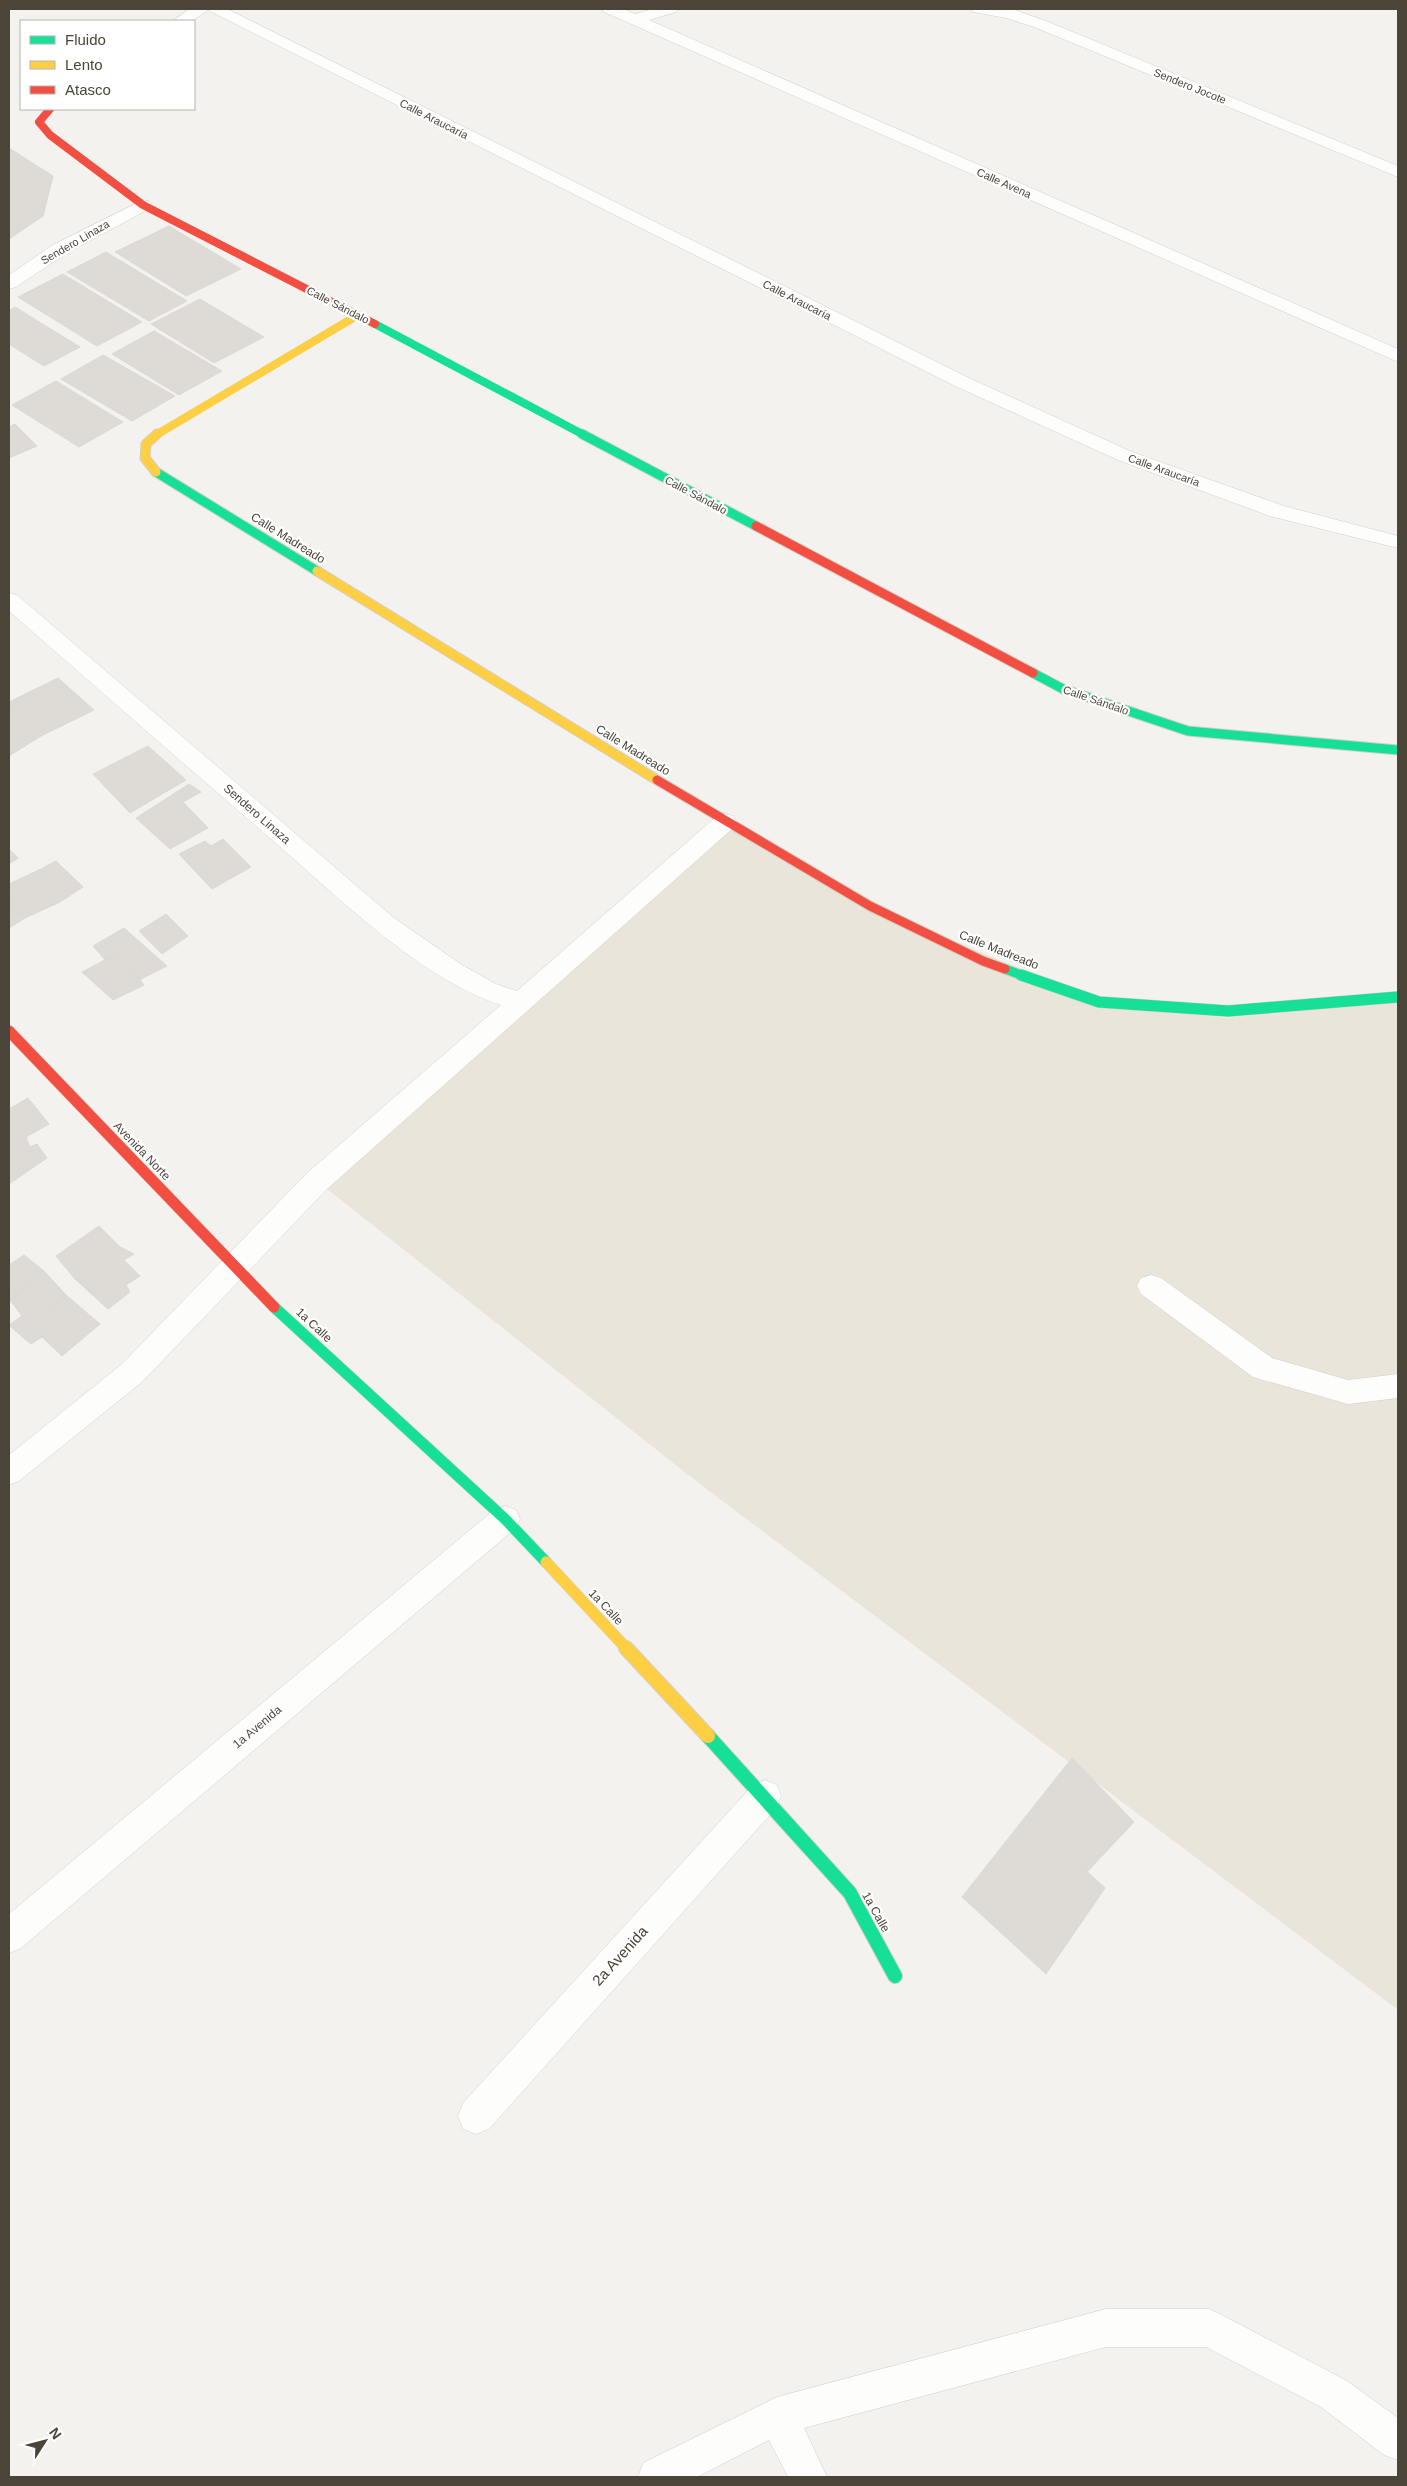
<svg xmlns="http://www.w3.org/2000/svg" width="1407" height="2486" viewBox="0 0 1407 2486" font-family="Arial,sans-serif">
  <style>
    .education { fill: #eae5da }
    .building { fill: #dedbd6; stroke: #dcd9d4 }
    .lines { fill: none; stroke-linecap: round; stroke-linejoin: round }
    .lane-casing { stroke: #d2d0cb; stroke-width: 1 }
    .street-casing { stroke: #d2d0cb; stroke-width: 1 }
    .fast-far3-casing { stroke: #d3cfc5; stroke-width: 8 }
    .fast-far2-casing { stroke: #d3cfc5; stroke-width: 11 }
    .fast-far1-casing { stroke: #d3cfc5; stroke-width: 12 }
    .fast-casing { stroke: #d3cfc5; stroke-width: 16 }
    .slow-far3-casing { stroke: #d3cfc5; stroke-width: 8 }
    .slow-far2-casing { stroke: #d3cfc5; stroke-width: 11 }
    .slow-far1-casing { stroke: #d3cfc5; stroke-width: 12 }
    .slow-casing { stroke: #d3cfc5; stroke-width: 16 }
    .jam-far2-casing { stroke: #d3cfc5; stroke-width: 8 }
    .jam-far1-casing { stroke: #d3cfc5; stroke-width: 11 }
    .jam-casing { stroke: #d3cfc5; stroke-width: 12 }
    .lane { fill: #fdfdfc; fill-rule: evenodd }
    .street { fill: #fdfdfc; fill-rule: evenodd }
    .fast-far3 { stroke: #16e098; stroke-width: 8 }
    .fast-far2 { stroke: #16e098; stroke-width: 9 }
    .fast-far1 { stroke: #16e098; stroke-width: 11 }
    .fast { stroke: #16e098; stroke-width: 14 }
    .slow-far3 { stroke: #ffcf43; stroke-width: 8 }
    .slow-far2 { stroke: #ffcf43; stroke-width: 9 }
    .slow-far1 { stroke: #ffcf43; stroke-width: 11 }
    .slow { stroke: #ffcf43; stroke-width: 14 }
    .jam-far2 { stroke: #f24e42; stroke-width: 8 }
    .jam-far1 { stroke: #f24e42; stroke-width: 9 }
    .jam { stroke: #f24e42; stroke-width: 11 }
    .labels { text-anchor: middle; stroke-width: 4.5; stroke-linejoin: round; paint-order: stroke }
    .far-street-label { font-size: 11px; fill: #4b4439; stroke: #fff }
    .street-label { font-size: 12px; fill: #4b4439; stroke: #fff }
    .near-street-label { font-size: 15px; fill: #4b4439; stroke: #fff }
  </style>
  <rect width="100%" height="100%" fill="#f4f2ee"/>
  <path class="education" d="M725,822l145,84 229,96 127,16 172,-17v1009l-702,-529 -379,-300z"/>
  <path class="building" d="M9,148l44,28 -10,40 -34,23z
    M169,226l72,43 -55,27 -71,-44z
    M106,252l81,49 -38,20 -82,-49z
    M63,274l79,48 -45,24 -79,-49z
    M200,299l64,38 -50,26 -63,-39z
    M15,307l65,40 -36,19 -35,-22v-33z
    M154,331l68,40 -43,24 -67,-41z
    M103,355l72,41 -43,25 -71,-42z
    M56,381l67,41 -44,25 -67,-42z
    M15,424l22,22 -28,12v-31z
    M58,678l36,32 -53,26 -32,-32v-2z
    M10,706l31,30 -32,20v-49z
    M148,746l38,34 -56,33 -37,-39z
    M189,784l12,8 -18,10 25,26 -38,21 -34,-31z
    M223,839l28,28 -39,22 -33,-35 26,-13 6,5z
    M9,849l9,9 -9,6z
    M56,861l27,26 -23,15 -17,-15 9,-4 -11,-14z
    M41,869l11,14 -9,4 17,15 -35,16 -16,-17v-17z
    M9,901l16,17 -16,10z
    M166,914l22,22 -26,18 -23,-23z
    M124,928l43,38 -28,14 -21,-27 -12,8 -13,-15z
    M118,953l26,32 -31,15 -31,-28z
    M28,1098l21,26 -23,13 4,10 7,-3 10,14 -38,26v-75z
    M99,1226l21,21 -45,32 -19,-23z
    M120,1247l14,7 -10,6 16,16 -14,9 4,7 -22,17 -33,-30z
    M24,1255l20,16 -35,30v-36z
    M44,1271l22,24 -47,39 -10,-9 13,-9 -12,-16z
    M66,1295l34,29 -38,32 -20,-19 -11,7 -12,-10z
    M1072,1758l62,64 -47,50 -61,-56z
    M1026,1816l79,72 -59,86 -84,-77z"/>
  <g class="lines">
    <defs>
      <path id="lane" d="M1151,1275l10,3 111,80 76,22 50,-6v24l-50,6 -95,-27 -112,-83 -4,-8 4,-8z"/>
      <path id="street" d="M189,9h38l742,369 163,74 152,54 114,30v12l-128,-32 -152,-56 -163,-74 -747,-376 -16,11h-19z
        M602,9h21l12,5 18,-5h25l-2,3 -27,8 749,329v13l-794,-350z
        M971,9h41l34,12 352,145v11l-364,-150 -28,-9 -33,-6z
        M143,200l6,1 3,4 -3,4 -82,44 -51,34 -7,2v-14l44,-30z
        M9,593l8,2 377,323 68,47 34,19 21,7 200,-175 8,-2 8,2 4,6 -4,6 -406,361 -185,193 -123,99 -10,4v-30l113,-91 185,-191 194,-168c-81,-26 -165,-110 -229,-165 -88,-76 -176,-153 -263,-229z
        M505,1506l11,4 4,9 -4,9 -495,420 -12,5v-39l485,-404z
        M765,1780l12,5 4,11 -4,11 -288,322 -13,5 -13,-5 -5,-13 5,-13 290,-318z
        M1106,2309h103l13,6 125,66 51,37v42l-14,-5 -63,-48 -115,-60h-100l-302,81 23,49h-39l-19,-37 -72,37h-59l5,-14 134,-66z"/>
      <path id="fast-far3" d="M375,324l209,111"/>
      <path id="fast-far2" d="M582,434l174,92
        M156,472l161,99
        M1033,673l30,16 125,42 210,19
        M1005,969l19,7"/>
      <path id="fast-far1" d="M1021,975l78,27 129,9 170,-14
        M274,1307l231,212 41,43"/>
      <path id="fast" d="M708,1736l142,157 45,83"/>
      <path id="slow-far3" d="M156,435l202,-120"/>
      <path id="slow-far2" d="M156,472l-11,-14 1,-14 11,-10
        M317,571l340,209"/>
      <path id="slow-far1" d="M546,1562l81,87"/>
      <path id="slow" d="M626,1648l82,88"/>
      <path id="jam-far2" d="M50,109l-11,13 11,13 93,70 232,119"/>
      <path id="jam-far1" d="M756,526l277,147
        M657,780l213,126 113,55 22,8"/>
      <path id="jam" d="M9,1031l265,276"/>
    </defs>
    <use href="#lane" class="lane-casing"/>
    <use href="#street" class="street-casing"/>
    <use href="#fast-far3" class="fast-far3-casing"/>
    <use href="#fast-far2" class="fast-far2-casing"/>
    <use href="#fast-far1" class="fast-far1-casing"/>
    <use href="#fast" class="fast-casing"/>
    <use href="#slow-far3" class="slow-far3-casing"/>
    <use href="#slow-far2" class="slow-far2-casing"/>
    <use href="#slow-far1" class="slow-far1-casing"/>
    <use href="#slow" class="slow-casing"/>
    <use href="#jam-far2" class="jam-far2-casing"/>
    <use href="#jam-far1" class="jam-far1-casing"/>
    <use href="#jam" class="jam-casing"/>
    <use href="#lane" class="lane"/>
    <use href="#street" class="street"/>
    <use href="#fast-far3" class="fast-far3"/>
    <use href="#fast-far2" class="fast-far2"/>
    <use href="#fast-far1" class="fast-far1"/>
    <use href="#fast" class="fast"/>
    <use href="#slow-far3" class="slow-far3"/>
    <use href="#slow-far2" class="slow-far2"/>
    <use href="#slow-far1" class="slow-far1"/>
    <use href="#slow" class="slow"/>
    <use href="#jam-far2" class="jam-far2"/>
    <use href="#jam-far1" class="jam-far1"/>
    <use href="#jam" class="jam"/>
  </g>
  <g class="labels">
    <g class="far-street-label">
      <text transform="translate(1190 86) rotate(22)" y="4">Sendero Jocote</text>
      <text transform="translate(434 119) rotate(27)" y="4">Calle Araucaría</text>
      <text transform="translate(1004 183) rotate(24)" y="4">Calle Avena</text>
      <text transform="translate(75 242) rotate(-30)" y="4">Sendero Linaza</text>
      <text transform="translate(797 300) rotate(27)" y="4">Calle Araucaría</text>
      <text transform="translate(338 305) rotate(27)" y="4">Calle Sándalo</text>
      <text transform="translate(1164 470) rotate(20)" y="4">Calle Araucaría</text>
      <text transform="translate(696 495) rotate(28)" y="4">Calle Sándalo</text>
      <text transform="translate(1096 700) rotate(19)" y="4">Calle Sándalo</text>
    </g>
    <g class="street-label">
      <text transform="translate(288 538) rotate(32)" y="4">Calle Madreado</text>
      <text transform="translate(633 750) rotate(32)" y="4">Calle Madreado</text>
      <text transform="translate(257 814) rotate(41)" y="4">Sendero Linaza</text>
      <text transform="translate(999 950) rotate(22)" y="4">Calle Madreado</text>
      <text transform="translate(142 1151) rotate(46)" y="4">Avenida Norte</text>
      <text transform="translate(314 1325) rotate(43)" y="4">1a Calle</text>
      <text transform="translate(606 1607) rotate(47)" y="4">1a Calle</text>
      <text transform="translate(257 1727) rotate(-40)" y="4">1a Avenida</text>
      <text transform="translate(876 1912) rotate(61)" y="4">1a Calle</text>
    </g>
    <g class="near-street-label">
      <text transform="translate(620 1956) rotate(-48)" y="5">2a Avenida</text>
    </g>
  </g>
  <rect width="1407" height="2486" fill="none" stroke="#4b4439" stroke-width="20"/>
  <rect x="20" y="20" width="175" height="90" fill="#ffffff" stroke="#b7b4b0"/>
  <rect x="30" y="36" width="25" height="8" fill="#16e098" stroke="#b7b4b0"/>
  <text x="65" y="45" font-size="15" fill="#4b4439">Fluido</text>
  <rect x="30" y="61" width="25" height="8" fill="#ffcf43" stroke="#b7b4b0"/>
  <text x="65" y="70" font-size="15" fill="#4b4439">Lento</text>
  <rect x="30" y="86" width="25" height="8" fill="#f24e42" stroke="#b7b4b0"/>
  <text x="65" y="95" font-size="15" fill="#4b4439">Atasco</text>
  <g transform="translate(45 2441) rotate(54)" stroke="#ffffff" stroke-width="4" paint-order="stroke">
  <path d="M0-4L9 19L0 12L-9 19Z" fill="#4b4439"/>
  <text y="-8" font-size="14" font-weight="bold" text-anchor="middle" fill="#4b4439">N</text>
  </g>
</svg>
